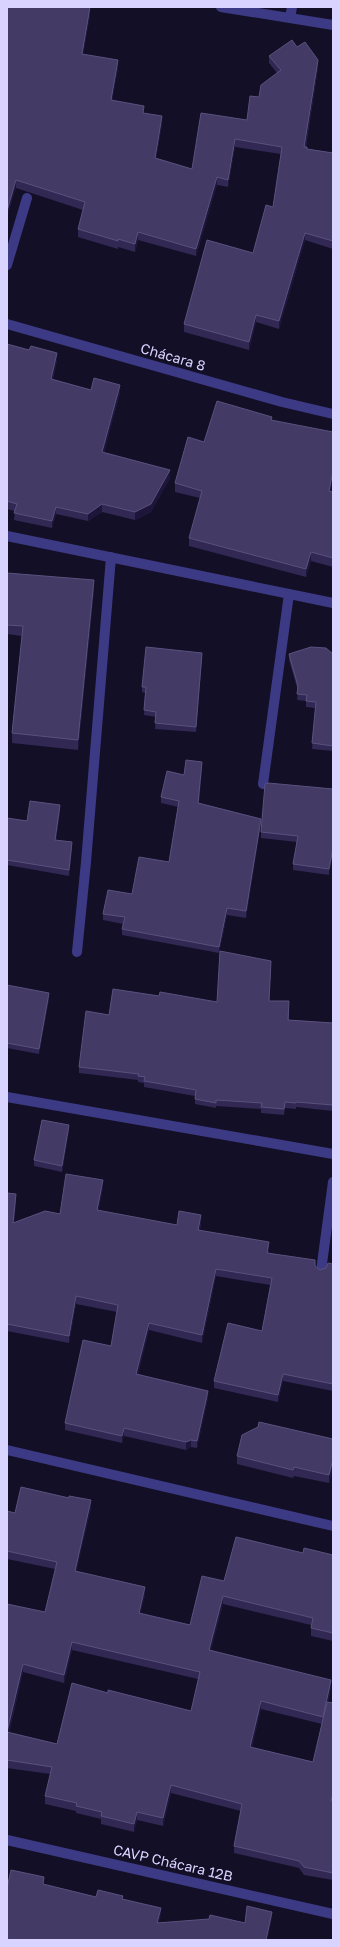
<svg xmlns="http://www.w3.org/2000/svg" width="340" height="1947" viewBox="0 0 340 1947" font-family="'Golos Text',sans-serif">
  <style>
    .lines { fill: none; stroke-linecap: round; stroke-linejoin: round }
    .service { stroke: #3d3a85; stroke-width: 10 }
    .minor { stroke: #3d3a85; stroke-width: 10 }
    .wall { fill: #312854; fill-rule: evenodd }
    .shaded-wall { fill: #1d163a }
    .building { fill: #433a66; stroke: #5a527e }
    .labels { text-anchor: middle; stroke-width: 3; stroke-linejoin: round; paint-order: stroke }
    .street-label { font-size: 14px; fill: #d9d4ff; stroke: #130f26 }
  </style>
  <rect width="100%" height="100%" fill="#130f26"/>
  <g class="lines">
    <path class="service" d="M290,18l2,-11
      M7,265l20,-67
      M321,1271l12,-89"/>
    <path class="minor" d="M221,7l112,18
      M7,324l275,78 51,12
      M7,536l326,67
      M263,784l26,-190
      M77,952l9,-90 25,-305
      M7,1097l326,57
      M7,1450l326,76
      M7,1840l326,74"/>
  </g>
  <path class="wall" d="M7,7l83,8 -7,39 35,14 -6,32 32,13 18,11 -6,34 36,11 55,-49 12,-23 18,-24 -8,-10v-7l28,-9 21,21 -12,79 1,2 26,4v96l-28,-9 -26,89 -23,-7 -7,28 -65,-18v-8l69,-71 20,-46 8,-53 -46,-7 -7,40 -11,-2 -21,71 -58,-16 -3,12 -17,-5v2l-40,-12v-8l5,-19 -67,-22z
    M7,344l50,17 -4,18 38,11 29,3 -16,59 66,26 -19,34 -16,8 -33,-8 -14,9 -32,-7 -4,14 -38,-8 1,-9 -8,-2z
    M272,420l58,72h3v75l-22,-6 -5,16 -117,-31v-8l11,-40 -25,-6v-9l29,-41z
    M7,573l87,17 -16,160 -66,-7v-10l10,-97 -15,-2z
    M289,654h44v97l-21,-2 3,-41 -9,-1v-6l-9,-1 1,-9 -9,-31z
    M202,658l-6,74 -41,-3 1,-12 -12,-2 1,-22 -3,-1v-5z
    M202,769l-3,34 62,16 -15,99 -19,-3 -8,38 -97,-18v-6l1,-5 -20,-4v-6l29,-20 37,-32 9,-55 -17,-4v-6l23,-22z
    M333,789l-4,86 -36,-5v-6l4,-22 -36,-4v-6z
    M60,811l-4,29 16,8 -3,28 -62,-11v-47l20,3z
    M271,967l-2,34 20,6v13l44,3v88l-37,-4v2l-11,-1 -1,7 -23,-2v-4l-45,-3v2l-21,-4v-8l-51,-9v-4l-6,-1v-2l-59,-7v-6l30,-52 50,-19 58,6z
    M7,985l42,14 -10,55 -32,-6z
    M69,1130l-7,42 -28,-6v-6z
    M103,1188l-5,23 79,14 24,-3 -1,9 69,19v3l46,13 5,4 6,-2 7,-4v127l-50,-10 -5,21 -64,-14v-7l48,-50 8,-46 -54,-9 -14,67 -53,-13 -11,44 70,24 -11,50 -6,-1 -5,3 -62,-14 -2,7 -57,-13v-7l46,-77 6,-34 -41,-8 -7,39 -62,-12v-138l9,8 -2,22 46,-9z
    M333,1439v28l-4,16 -35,-7 -1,2 -56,-14v-8z
    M91,1508l-15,63 69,24 -5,19 50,11 34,-44 79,-28 30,2v86l-22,-5v-11l-88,-21 -12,46 120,37 -3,15 5,1v177l-29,-5 -5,-7 -65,-15v-7l7,-35 -70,-18 -8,33 -26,-6 -3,12 -33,-8v-5l-25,-6v-2l-31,-7v-8l5,-22 -43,-6v-164l38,8 10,-43 -48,-10v-48l8,2zM72,1650l126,29 -7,32 -83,-18 -51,51 -48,-11 14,-61 41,11zM261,1709l61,15 -9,38 -61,-15z"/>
  <path class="shaded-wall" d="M90,7v8l-8,46v-7z
    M118,60v8l-7,40v-8z
    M318,60v8l-14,87v-8z
    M162,116v8l-7,41v-7z
    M235,139v8l-7,40v-7z
    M217,177v8l-21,71v-7z
    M16,180v8l-9,31v-8z
    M138,232v8l-3,12v-8z
    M305,233v7l-26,89v-8z
    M256,315v7l-7,28v-8z
    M57,353v8l-6,25v-7z
    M120,385v8l-18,66v-7z
    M170,470v8l-19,34 -16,8v-8z
    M333,471v8l-4,20v-8z
    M102,504v8l-14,9v-7z
    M56,507v7l-4,14v-7z
    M311,552v9l-5,16v-8z
    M94,580v10l-16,160v-10z
    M202,653v5l-6,74v-5z
    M202,762v7l-4,40v-6z
    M60,805v6l-5,34v-5z
    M261,819v7l-15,92v-7z
    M72,842v6l-3,28v-6z
    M333,848v6l-4,21v-6z
    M227,908v7l-8,38v-6z
    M49,993v6l-10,55v-5z
    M69,1125v5l-7,42v-6z
    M103,1180v8l-6,30v-8z
    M16,1194v7l-3,30v-8z
    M201,1215v7l-3,16v-8z
    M269,1242v8l-2,10v-7z
    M216,1269v7l-14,67v-8z
    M76,1296v8l-7,39v-7z
    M149,1323v7l-13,51v-7z
    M283,1374v7l-5,21v-7z
    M208,1391v7l-11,50v-7z
    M124,1428v8l-2,7v-7z
    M191,1440v7l-5,3v-8z
    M333,1459v8l-4,16v-8z
    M91,1500v8l-16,71v-8z
    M145,1587v8l-6,26v-8z
    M223,1596v8l-14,53v-7z
    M72,1642v8l-8,33v-8z
    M23,1664v8l-16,67v-7z
    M331,1680v7l-8,37v-7z
    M261,1701v8l-11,45v-7z
    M171,1785v8l-8,33v-8z
    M137,1812v8l-3,12v-8z
    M161,1908v7l-4,15v-7z
    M272,1912v7l-5,21h-1z"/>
  <path class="building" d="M7,7h83l-8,47 36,6 -7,40 33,6 -1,7 19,3 -7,42 37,11 9,-56 46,7 3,-24 9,1 2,-12 20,-15 -12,-14 23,-16 5,7 8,-5 13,18 -14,87h3v2l26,4v88l-28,-8 -26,88 -23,-6 -7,27 -65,-18 23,-84 46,13 13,-48 7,2 9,-60 -47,-8 -7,41 -11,-3 -21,72 -58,-17 -3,12 -17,-5v2l-40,-12 7,-27 -69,-22 -9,31z
    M7,344l22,6 2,-4 26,7 -6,26 40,11 3,-12 26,7 -18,67 68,18 -19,34 -16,8 -33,-8 -14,10 -32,-7 -4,14 -38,-8 3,-9 -10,-3z
    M217,401l55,16 -1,3 62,12v39l-4,20 4,1v66l-22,-6 -5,17 -117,-31 13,-47 -27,-8 13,-46 16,5z
    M7,573l87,7 -16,160 -66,-7 11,-107 -16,-1z
    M146,647l56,6 -6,74 -41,-4 1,-11 -12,-2 2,-23h-4z
    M311,647l15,1 7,6v92l-21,-3 4,-41 -10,-1 1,-6 -10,-1 1,-8 -9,-32z
    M186,760l16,2 -4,41 63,16 -15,92 -19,-3 -8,39 -97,-18 3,-12 -22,-3 5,-24 24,4 7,-37 30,5 10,-61 -18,-4 6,-26 17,4z
    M268,783l65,6v59l-4,21 -36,-5 5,-28 -37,-4 4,-48z
    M30,801l30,4 -5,35 17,2 -3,28 -62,-10v-42l20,3z
    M220,951l51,10 -2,40h20l-1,19 45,3v82l-37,-3v1l-11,-1 -1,7 -23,-2 1,-4 -46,-3v3l-21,-4 1,-9 -52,-9 1,-4 -7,-1 1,-2 -60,-7 7,-56 23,4 4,-26 46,7 1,-4 57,10z
    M7,985l42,8 -10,56 -32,-6z
    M42,1120l27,5 -7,41 -28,-6z
    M66,1174l37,6 -6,30 80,15 2,-14 22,4 -3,15 71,12 -2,11 48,7v6l5,4 6,-2 2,-5 5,1v120l-50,-10 -5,21 -64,-14 14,-58 34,8 10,-53 -56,-9 -14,66 -53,-12 -13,51 72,17 -11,50 -6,-1 -5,2 -62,-14 -2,8 -57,-13 18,-83 28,6 7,-41 -42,-9 -7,40 -62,-12v-131l9,1 -3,29 32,-12 15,3z
    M259,1422l74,17v20l-4,16 -35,-8 -1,3 -56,-14 5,-21 16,-8z
    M21,1487l48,11v-2l22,4 -16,71 70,16 -6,26 51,12 12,-49 22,5 12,-44 67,16 1,-5 29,7v78l-22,-5 2,-10 -90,-22 -14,54 122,30 -8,37 -62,-16 -11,46 63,15 14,-60 6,1v91l-2,7h2v72l-29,-6 -5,-6 -65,-15 8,-42 -71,-19 -8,33 -26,-6 -3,12 -33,-8 1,-4 -26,-6 1,-3 -32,-7 7,-29 -45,-7v-28l50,12 15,-61 36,10v-3l83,21 9,-39 -128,-30 -8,33 -41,-11 -16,68v-128l38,8 12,-50 -50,-11v-40l8,2z
    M11,1870l33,7 -1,7 53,13 2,-7 25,6 -1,3 39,9 -4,15 52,-4 1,-4 35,8 2,-17 25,6 -6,28h-259v-52z"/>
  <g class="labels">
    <g class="street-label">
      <text transform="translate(173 357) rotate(16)" y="5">Chácara 8</text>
      <text transform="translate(173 1863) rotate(13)" y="5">CAVP Chácara 12B</text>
    </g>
  </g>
  <rect width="340" height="1947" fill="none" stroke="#d9d4ff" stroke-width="16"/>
</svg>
